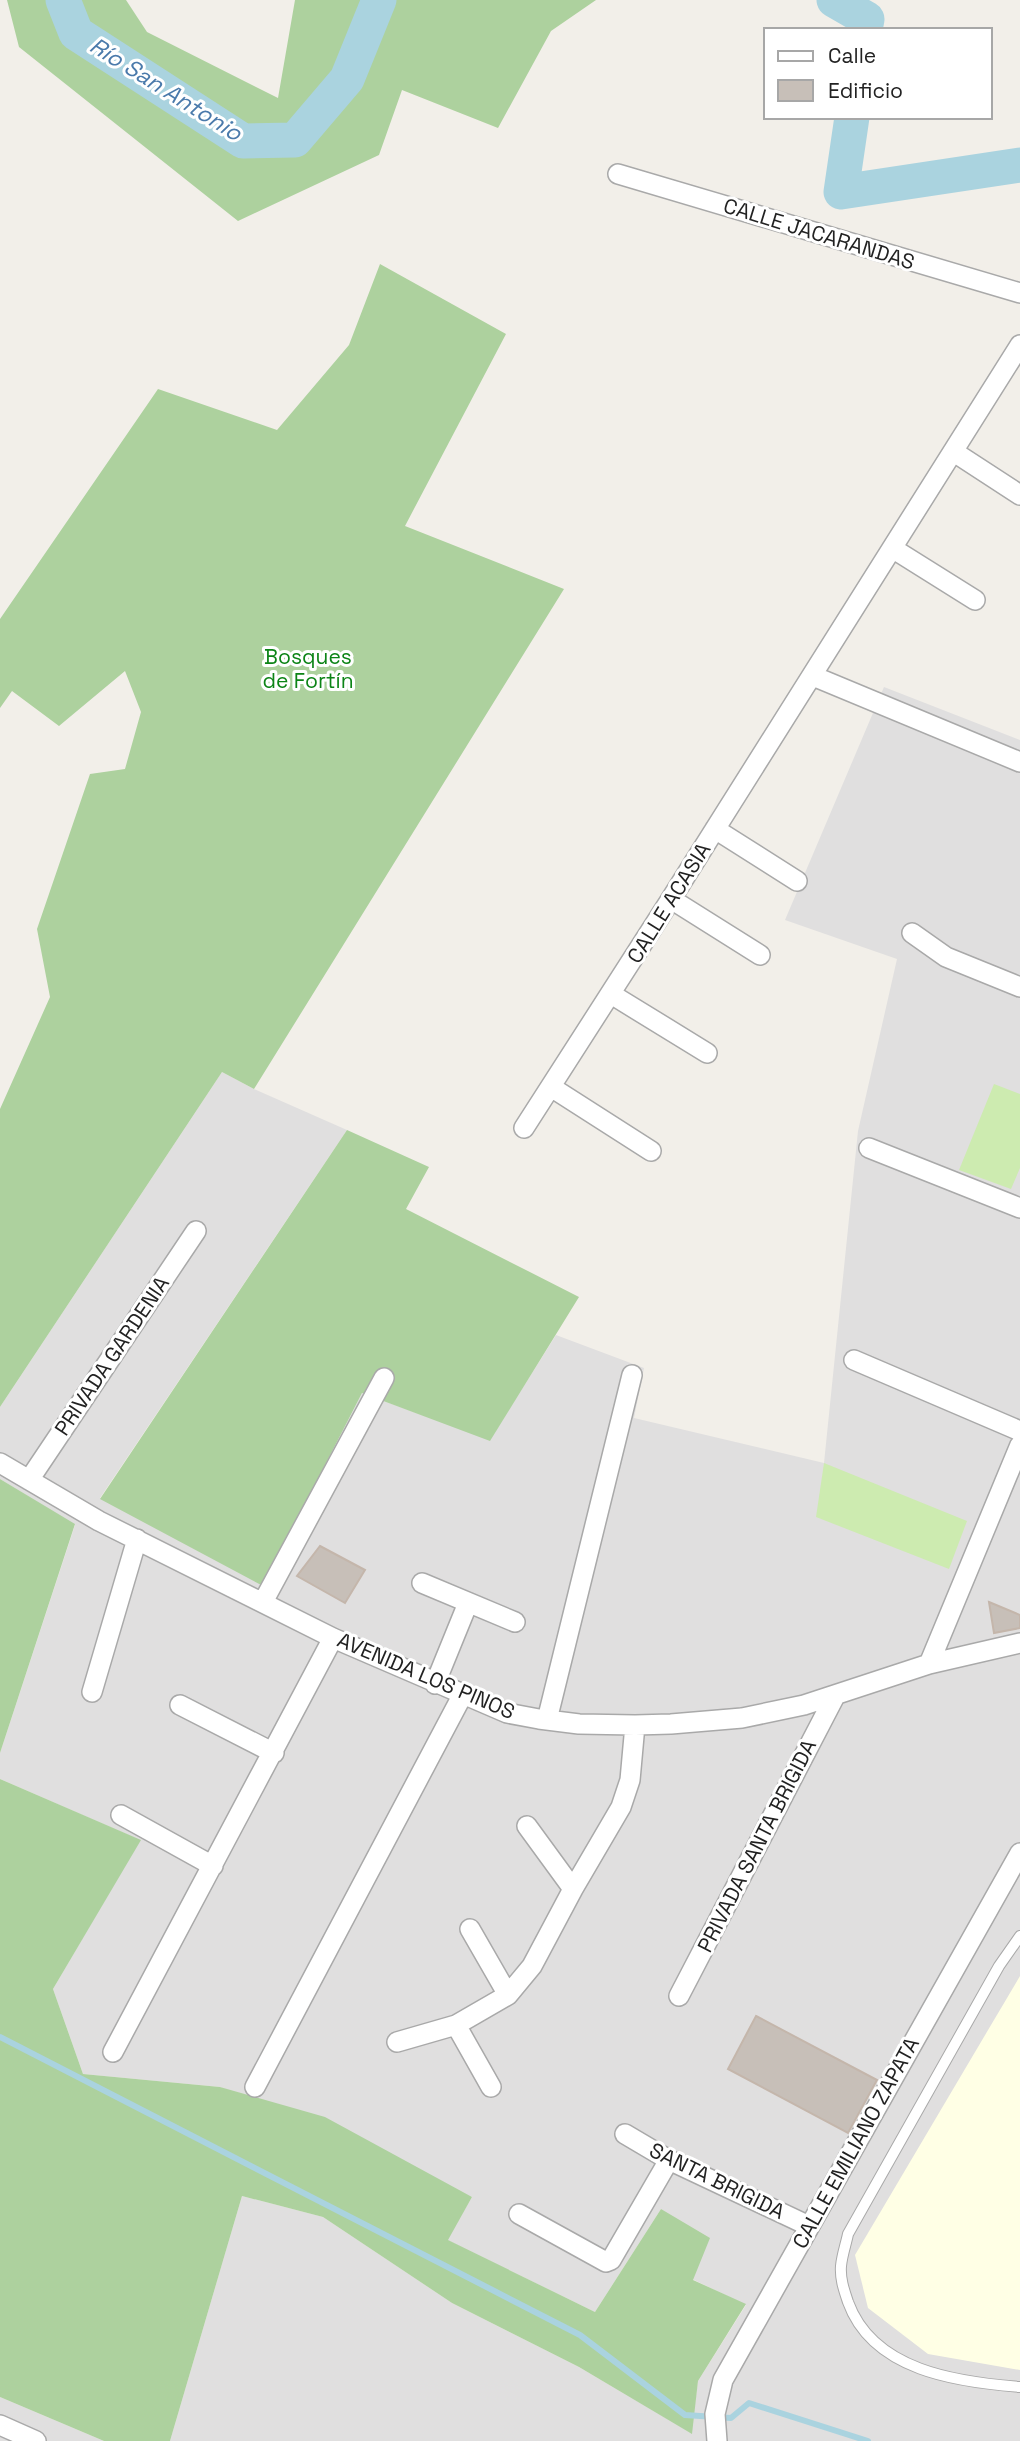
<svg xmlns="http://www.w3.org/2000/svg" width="1020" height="2441" viewBox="0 0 1020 2441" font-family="'Space Grotesk',sans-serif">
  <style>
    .residential { fill: #e0dfdf }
    .education { fill: #ffffe5 }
    .grass { fill: #cdebb0 }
    .forest { fill: #add19e }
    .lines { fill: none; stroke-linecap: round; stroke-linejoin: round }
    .stream { stroke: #aad3df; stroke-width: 6 }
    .river { stroke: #aad3df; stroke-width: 35 }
    .building { fill: #c7bfb8; stroke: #c4b6ab; stroke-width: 2 }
    .lane-casing { stroke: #a9a9a9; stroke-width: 12 }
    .street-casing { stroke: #a9a9a9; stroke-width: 22 }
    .lane { stroke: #fff; stroke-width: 10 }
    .street { stroke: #fff; stroke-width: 19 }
    .labels { text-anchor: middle; stroke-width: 6; stroke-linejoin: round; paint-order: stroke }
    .street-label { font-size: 21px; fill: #222; stroke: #fff }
    .park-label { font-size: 21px; fill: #0c8416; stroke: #fff }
    .water-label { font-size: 23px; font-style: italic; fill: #4a7aab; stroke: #fff }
  </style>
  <rect width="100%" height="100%" fill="#f2efe9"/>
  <path class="residential" d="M884,687l136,53v1701h-850l72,-245 81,21 129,86 127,64 112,66 7,-52 48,-76 -54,-26 -31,-70 -66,103 -148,-72 25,-43 -252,-110 -137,-13 -30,-85 87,-149 -140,-61v-26l75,-228 -75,-46v-72l222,-335 32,17 93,41 -247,368 163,87 99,-192 128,47 66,-105 88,33 -10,50 190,45 34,-332 39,-172 -112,-39z
    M0,2397l104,44h-104z"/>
  <path class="education" d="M1020,1976v394l-92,-16 -60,-46 -13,-53z"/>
  <path class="grass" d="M994,1084l26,10v74l-9,21 -52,-19z
    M824,1463l143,58 -18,48 -133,-52z"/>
  <path class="forest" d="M7,0h119l21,32 131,66 17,-98h301l-45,31 -53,97 -96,-38 -23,65 -141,66 -219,-174z
    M380,264l126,70 -101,192 159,63 -310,500 -32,-17 -222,335v-298l50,-112 -13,-68 53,-155 35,-5 16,-57 -16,-41 -66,55 -47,-35 -12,17v-89l158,-230 119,41 72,-85z
    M347,1130l82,37 -23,42 173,88 -89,144 -128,-48 -99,193 -163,-87z
    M0,1479l75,45 -75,229z
    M0,1779l141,61 -88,149 30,85 137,13 105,30 147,80 -24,43 147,72 66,-103 49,29 -17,42 53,24 -48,77 -6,53 -113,-67 -127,-64 -129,-86 -81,-21 -72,245h-66l-104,-44z"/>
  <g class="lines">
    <path class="stream" d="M0,2037l580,298 105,80 46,3 18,-15 119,38"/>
    <path class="river" d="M63,0l13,33 167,108 52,-1 52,-61 32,-79
      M834,0l33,19 -2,11
      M852,117l-11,75 179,-27"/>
  </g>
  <path class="building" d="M320,1546l45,24 -20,33 -48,-27z
    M989,1602l31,13v13l-26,5z
    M756,2016l121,64 -29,53 -120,-64z"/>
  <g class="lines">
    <defs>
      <path id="lane" d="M1020,1936l-21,30 -151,268c-2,10 -6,21 -7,32 -1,13 3,24 7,36 25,69 109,80 172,85"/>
      <path id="street" d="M618,174l402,119
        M954,452l66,43
        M892,548l83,52
        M813,676l207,86
        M715,829l82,52
        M671,899l89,56
        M912,933l34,24 74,30
        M611,994l96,59
        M551,1087l100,64
        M524,1128l147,-229 349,-554
        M869,1148l151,60
        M854,1360l166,71
        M0,1463l99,58 234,117 174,75 32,6 40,5 56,1 36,-1 71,-6 62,-13 125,-41 91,-21
        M29,1480l167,-249
        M422,1583l93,39
        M263,1602l121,-224
        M929,1664l91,-219
        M435,1684l33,-81
        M92,1692l45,-153
        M180,1705l94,48
        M547,1720l85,-345
        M121,1815l92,51
        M527,1826l46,63
        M470,1929l38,66
        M679,1996l156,-300
        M456,2025l35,62
        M397,2042l59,-17 52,-30 24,-29 41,-77 48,-82 9,-27 5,-55
        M113,2052l220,-414
        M255,2087l207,-391
        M625,2134l44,26 140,66
        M519,2214l87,48 5,-2 58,-100
        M0,2425l36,16
        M717,2441l-2,-27 8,-34 297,-527"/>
    </defs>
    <use href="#lane" class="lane-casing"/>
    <use href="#street" class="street-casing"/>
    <use href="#lane" class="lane"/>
    <use href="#street" class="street"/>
  </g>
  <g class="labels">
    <g class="street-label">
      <text transform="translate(819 234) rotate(17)" y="7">CALLE JACARANDAS</text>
      <text transform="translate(669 903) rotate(-58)" y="7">CALLE ACASIA</text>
      <text transform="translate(112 1356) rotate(-56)" y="7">PRIVADA GARDENIA</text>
      <text transform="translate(426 1676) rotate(23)" y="7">AVENIDA LOS PINOS</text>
      <text transform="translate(757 1846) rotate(-63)" y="7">PRIVADA SANTA BRIGIDA</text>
      <text transform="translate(856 2143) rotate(-61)" y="7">CALLE EMILIANO ZAPATA</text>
      <text transform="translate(717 2181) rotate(26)" y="7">SANTA BRIGIDA</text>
    </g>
    <g class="park-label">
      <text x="308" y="664">Bosques<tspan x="308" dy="24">de Fortín</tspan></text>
    </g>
    <g class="water-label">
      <text transform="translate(166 89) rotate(32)" y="8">Río San Antonio</text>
    </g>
  </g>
  <rect x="764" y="28" width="228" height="91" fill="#ffffff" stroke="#a7a7a7" stroke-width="2"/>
  <rect x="778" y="51" width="35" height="10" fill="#ffffff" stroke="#a7a7a7" stroke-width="2"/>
  <text x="828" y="63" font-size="21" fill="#222222">Calle</text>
  <rect x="778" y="80" width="35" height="21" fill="#c7bfb8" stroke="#a7a7a7" stroke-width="2"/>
  <text x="828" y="98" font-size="21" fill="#222222">Edificio</text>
</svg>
